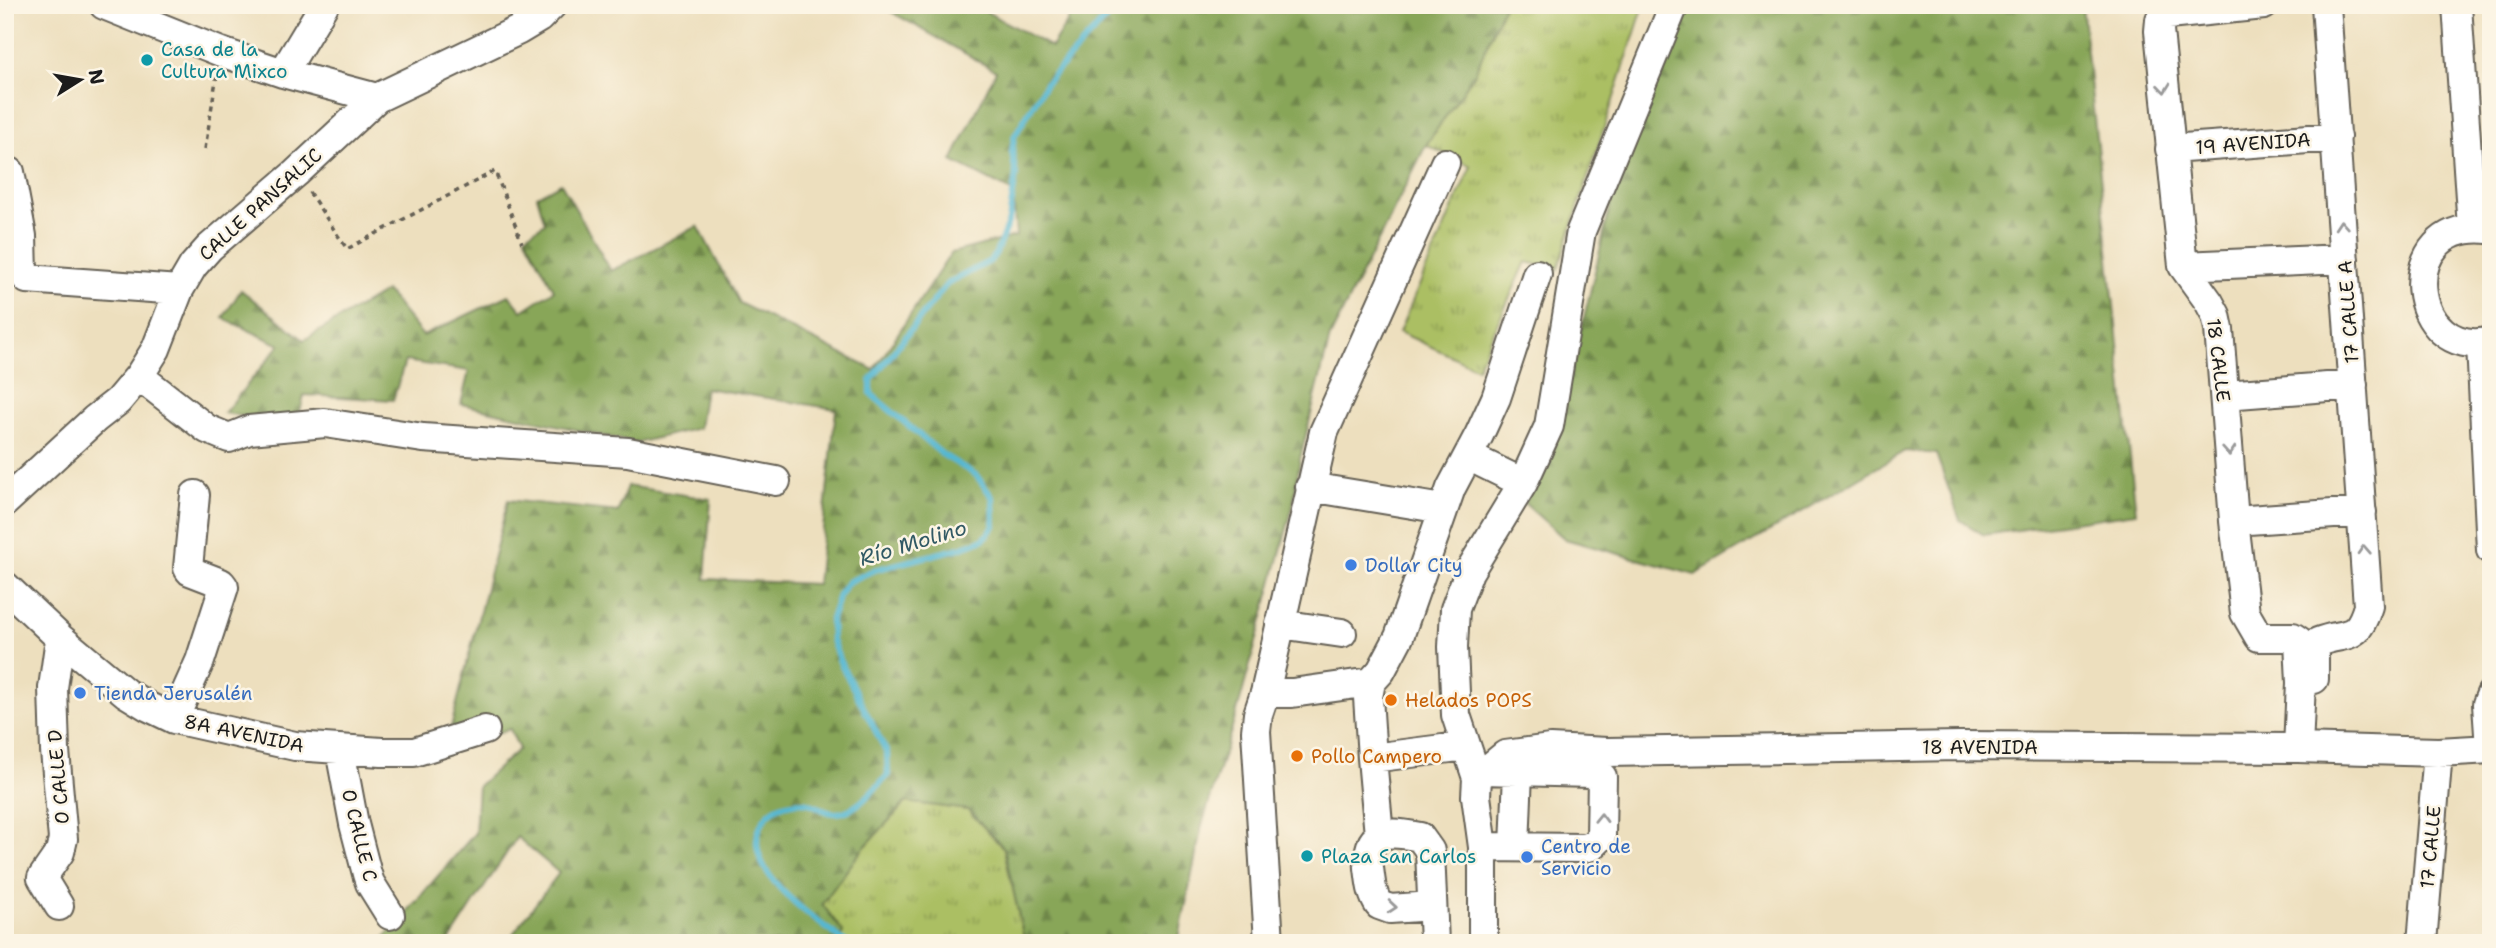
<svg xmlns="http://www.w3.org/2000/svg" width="2496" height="948" viewBox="0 0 2496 948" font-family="'Shantell Sans',sans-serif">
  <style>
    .grass { fill: url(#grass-tufts); stroke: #646e40; stroke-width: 2 }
    .forest { fill: url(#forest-firs); stroke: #52613a; stroke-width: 2 }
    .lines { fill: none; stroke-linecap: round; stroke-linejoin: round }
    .stream { stroke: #54b7d2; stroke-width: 6 }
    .minor-casing { stroke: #656055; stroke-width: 32 }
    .path { stroke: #656055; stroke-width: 3.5; stroke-dasharray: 5 5; stroke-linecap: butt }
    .minor { stroke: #fff; stroke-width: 28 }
    .oneway { stroke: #999 }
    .culture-dot { fill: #0f9aa8; stroke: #fcf5e5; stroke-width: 2.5 }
    .shop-dot { fill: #3f7fe0; stroke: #fcf5e5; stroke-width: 2.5 }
    .food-dot { fill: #e8710a; stroke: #fcf5e5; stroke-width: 2.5 }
    .labels { text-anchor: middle; stroke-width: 5; stroke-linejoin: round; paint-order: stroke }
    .culture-label { font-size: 19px; fill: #0d838f; stroke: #fcf5e5; text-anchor: start }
    .street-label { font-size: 19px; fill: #1c1c1c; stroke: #fcf5e5 }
    .shop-label { font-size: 19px; fill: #366cbe; stroke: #fcf5e5; text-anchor: start }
    .food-label { font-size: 19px; fill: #c56008; stroke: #fcf5e5; text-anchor: start }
    .water-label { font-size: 21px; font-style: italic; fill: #325a65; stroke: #fcf5e5 }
  </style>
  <defs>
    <pattern id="grass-tufts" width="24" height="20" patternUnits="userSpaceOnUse" patternTransform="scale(1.75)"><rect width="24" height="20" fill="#abbf63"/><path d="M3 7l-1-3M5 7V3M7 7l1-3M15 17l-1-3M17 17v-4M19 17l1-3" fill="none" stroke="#8a9a51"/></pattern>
    <pattern id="forest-firs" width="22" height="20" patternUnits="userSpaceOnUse" patternTransform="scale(1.75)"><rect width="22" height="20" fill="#88a659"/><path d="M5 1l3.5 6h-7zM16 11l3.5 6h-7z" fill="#6e8649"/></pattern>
  </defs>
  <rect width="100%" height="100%" fill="#fcf5e5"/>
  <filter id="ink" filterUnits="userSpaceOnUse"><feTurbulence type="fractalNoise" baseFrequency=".0143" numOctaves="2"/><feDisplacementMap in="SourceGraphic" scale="14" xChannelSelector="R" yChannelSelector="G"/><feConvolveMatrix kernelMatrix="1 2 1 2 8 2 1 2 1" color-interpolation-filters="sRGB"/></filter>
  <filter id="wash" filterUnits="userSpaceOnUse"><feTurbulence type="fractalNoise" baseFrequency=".00686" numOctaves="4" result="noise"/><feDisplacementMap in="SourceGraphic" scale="28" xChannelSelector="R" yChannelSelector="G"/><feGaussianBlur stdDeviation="1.57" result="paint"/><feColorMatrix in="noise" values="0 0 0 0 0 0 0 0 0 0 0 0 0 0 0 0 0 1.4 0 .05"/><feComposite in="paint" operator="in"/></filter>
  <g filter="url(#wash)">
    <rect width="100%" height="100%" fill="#eddfbe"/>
    <path class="grass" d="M1504,5h140l-86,264 -32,-7 -49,106 -78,-36 72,-166 -45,-21 48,-70z
      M906,802l62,8 36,39 21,94h-186l4,-11 -21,-28 39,-53z"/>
    <path class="forest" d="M879,5h95l77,42 27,-42h426l-30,70 -48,70 -96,192 -30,122 -7,47 -54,199 -37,120 -24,118h-153l-21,-95 -36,-38 -62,-8 -45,49 -39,53 21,28 -4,11h-333l53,-70 -42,-36 -69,106h-68l95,-110 3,-47 41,-37 -9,-20 -64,18 62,-247 110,12 9,-26 84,13 -6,80 112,5 19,-175 -131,-21 -6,40 -63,15 -175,-39 8,-33 -64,-10 -12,39 -89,-5 -7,30 -73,-12 56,-68 -57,-27 18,-28 63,50 82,-49 37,45 86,-41 13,16 32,-21 -29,-54 20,-13 -8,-27 24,-13 50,88 87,-45 41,77 135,67 77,-117 65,-17 -3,-44 -61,-31 44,-90z
      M1676,5h406l54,508 -152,22 -24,-15 -24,-66 -31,-3 -210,124 -130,-36 -41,-36 29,-53 84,-358z"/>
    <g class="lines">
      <path class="stream" d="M847,943c-30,-22 -106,-71 -87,-116 5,-12 14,-20 27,-23 6,-1 16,-3 21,-1 13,4 20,13 35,9 18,-5 33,-25 45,-37l-1,-22 -47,-91 -8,-22 -1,-21 8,-24 9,-13 26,-12 86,-22 24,-9 10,-13 -1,-28 -17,-23 -33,-20 -72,-61v-14l76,-96 43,-23 6,-8 13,-33 7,-45 -4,-23 2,-15 32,-54 61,-66 18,-12"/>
    </g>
  </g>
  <g filter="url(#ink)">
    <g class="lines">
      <defs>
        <path id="minor" d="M104,5l117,47 62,21 94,25
          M2264,5l-96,10 -8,5 -1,11 24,235 26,36 7,13 3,14 15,192 11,92 14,24h34l6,4 2,42 -3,65
          M2457,5l15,223
          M283,73l41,-68
          M2170,149l166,-12
          M10,172l12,64 1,38 4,5 152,11
          M2488,229c-98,-9 -78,133 3,112
          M2183,266l161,-7
          M2481,344l10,206
          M139,376l68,53 22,9 20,-8 76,-7 98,15 205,14 148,29
          M2225,395l128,-10
          M1468,456l55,27
          M1310,487l133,22
          M5,502l90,-83 23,-18 21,-25 17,-27 23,-59 14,-24 16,-18 87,-75 81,-75 142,-68 20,-12 13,-13
          M2234,521l128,-9
          M5,586l55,52 66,55 23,14 25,12 121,27 87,6h32l71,-22
          M1280,624l62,9
          M2314,679v-28l4,-9c28,-11 39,1 50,-36l-42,-601
          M1265,693l59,-261 121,-269
          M174,719l26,-58 24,-74 -3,-4 -31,-12 -2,-3 7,-73
          M1466,746l-94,12 -4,-61 3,-15 10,-11 18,-34 52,-149 28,-53 17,-37 41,-124
          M2490,749l-3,-45 4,-10
          M340,750l14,74 13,50 3,9 20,32
          M1372,758l7,77
          M1477,778l28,-23 45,-6 57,3 352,-6 339,2 140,4 53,-3
          M1483,847l100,1 9,-2 9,-9 1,-60 -4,-4h-7l-107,-3
          M1515,847l3,-75
          M59,906l-17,-28 18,-26 3,-13 -8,-88 -2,-63 7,-50
          M1432,906l-42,3 -11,-4c-8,-12 -8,-23 -10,-37 -3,-40 20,-37 51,-31l10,14 4,92
          M1269,942l-13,-211 2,-17 7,-21h27l79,-11
          M1483,943v-96l-7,-51 1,-18 -21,-63 -3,-68 2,-38 14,-37 54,-89 26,-57 32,-195 93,-226
          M2422,943l16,-191"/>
      </defs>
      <use href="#minor" class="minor-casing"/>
      <path class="path" d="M205,149l12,-75
        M309,192l38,57 148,-78 27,72"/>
      <use href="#minor" class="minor"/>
    </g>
    <defs><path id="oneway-chevron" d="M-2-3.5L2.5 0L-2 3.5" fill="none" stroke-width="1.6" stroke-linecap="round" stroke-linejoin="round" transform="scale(1.75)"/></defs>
    <g class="oneway">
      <use href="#oneway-chevron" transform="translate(2164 88) rotate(84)"/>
      <use href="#oneway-chevron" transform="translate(2341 225) rotate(-94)"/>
      <use href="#oneway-chevron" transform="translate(2229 451) rotate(86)"/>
      <use href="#oneway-chevron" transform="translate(2364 550) rotate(-93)"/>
      <use href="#oneway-chevron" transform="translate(1601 818) rotate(-89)"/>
      <use href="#oneway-chevron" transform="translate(1392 907) rotate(5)"/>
    </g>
  </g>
  <g class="culture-dot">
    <circle cx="147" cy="60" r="7"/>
    <circle cx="1307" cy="856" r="7"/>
  </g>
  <g class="shop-dot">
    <circle cx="1351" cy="565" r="7"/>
    <circle cx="80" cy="693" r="7"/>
    <circle cx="1527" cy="857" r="7"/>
  </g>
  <g class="food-dot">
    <circle cx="1391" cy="700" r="7"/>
    <circle cx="1297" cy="756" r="7"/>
  </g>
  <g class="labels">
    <g class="culture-label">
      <text x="161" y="56">Casa de la<tspan x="161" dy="22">Cultura Mixco</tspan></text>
      <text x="1321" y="863">Plaza San Carlos</text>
    </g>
    <g class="street-label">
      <text transform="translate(2253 143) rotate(-4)" y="7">19 AVENIDA</text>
      <text transform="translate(260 204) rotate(-42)" y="7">CALLE PANSALIC</text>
      <text transform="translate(2348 312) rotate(-94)" y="7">17 CALLE A</text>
      <text transform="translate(2219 360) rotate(83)" y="7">18 CALLE</text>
      <text transform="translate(244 733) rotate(12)" y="7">8A AVENIDA</text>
      <text x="1980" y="754">18 AVENIDA</text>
      <text transform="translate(58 777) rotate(-95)" y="7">0 CALLE D</text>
      <text transform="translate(360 835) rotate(76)" y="7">0 CALLE C</text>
      <text transform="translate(2430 847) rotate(-85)" y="7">17 CALLE</text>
    </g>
    <g class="shop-label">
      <text x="1365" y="572">Dollar City</text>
      <text x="94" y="700">Tienda Jerusalén</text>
      <text x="1541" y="853">Centro de<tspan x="1541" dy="22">Servicio</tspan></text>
    </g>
    <g class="food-label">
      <text x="1405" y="707">Helados POPS</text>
      <text x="1311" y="763">Pollo Campero</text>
    </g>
    <g class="water-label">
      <text transform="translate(913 543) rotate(-17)" y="7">Río Molino</text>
    </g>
  </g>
  <rect width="2496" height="948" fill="none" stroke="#fcf5e5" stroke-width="28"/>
  <g transform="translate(80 80) rotate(79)" stroke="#fcf5e5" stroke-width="5" paint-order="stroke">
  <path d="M0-5L12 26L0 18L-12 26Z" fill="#1c1c1c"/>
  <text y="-10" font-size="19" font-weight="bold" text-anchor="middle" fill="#1c1c1c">N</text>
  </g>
</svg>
